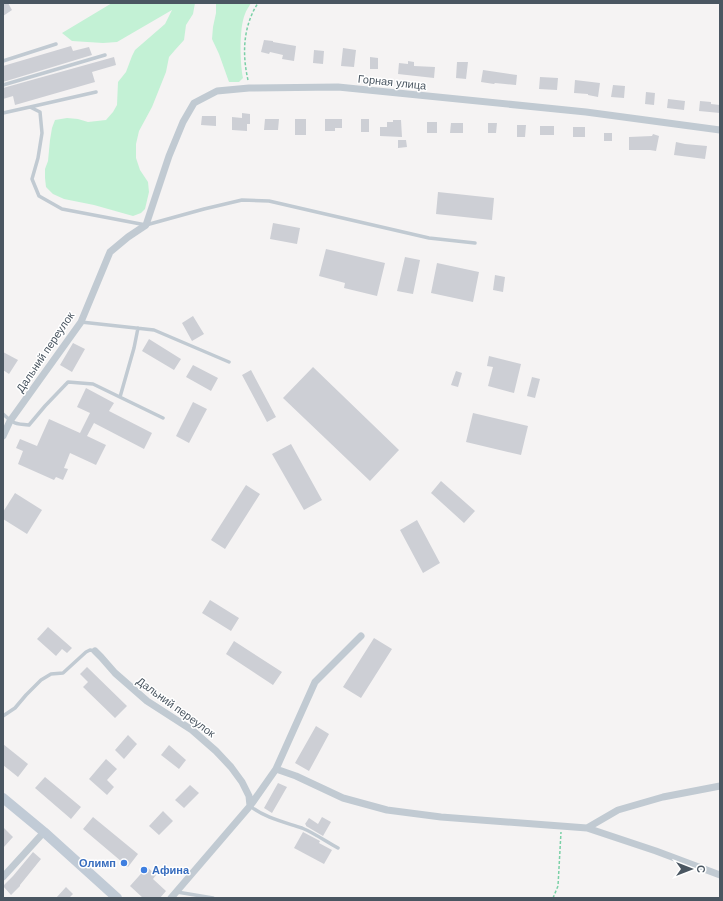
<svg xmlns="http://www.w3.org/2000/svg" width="723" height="901" viewBox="0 0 723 901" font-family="'DM Sans',sans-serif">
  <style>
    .green { fill: #c3f1d5 }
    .building { fill: #cdcfd5 }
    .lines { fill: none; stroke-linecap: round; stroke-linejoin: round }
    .path { stroke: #7ad0a6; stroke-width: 1.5; stroke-dasharray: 3 2; stroke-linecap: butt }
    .lane { stroke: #c1cad2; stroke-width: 3.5 }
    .street { stroke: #c1cad2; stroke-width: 7 }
    .secondary { stroke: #c1cbd6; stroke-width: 10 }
    .shop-dot { fill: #3f7fe0; stroke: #fff; stroke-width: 1.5 }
    .labels { text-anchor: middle; stroke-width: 3; stroke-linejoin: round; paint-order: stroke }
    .street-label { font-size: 11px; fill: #4a5661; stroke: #fff }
    .shop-label { font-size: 11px; font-weight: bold; fill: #366cbe; stroke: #fff; text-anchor: end }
  </style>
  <rect width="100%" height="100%" fill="#f5f3f3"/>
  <path class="green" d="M112,3h83l-2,11 -7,11 -2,15 -9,10 -6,7 -3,15 -14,35 -13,24 -3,13v14l4,12 8,12 1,10 -4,17 -4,4 -8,3 -39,-11 -30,-6 -11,-5 -7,-7 -1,-9v-9l3,-8 2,-21 2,-12 3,-8 12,-2 11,1 10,3 18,-2 7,-8 4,-7 1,-23 8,-10 6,-16 3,-6 30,-26 7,-14 -55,32 -14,1 -31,-2 -10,-8z
    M216,3h35c-2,4 -5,7 -6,11 -6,14 -5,49 -2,64l-4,4h-10l-10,-28 -7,-15 1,-12 3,-14z"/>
  <path class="building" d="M3,3h5l4,7 -9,6z
    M264,40l9,1v1l23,4 -2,15 -12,-2 1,-4 -13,-3 -1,2 -8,-2z
    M71,46l2,5 16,-4 3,8 -89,27v-16z
    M343,48l13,2 -2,17 -13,-1z
    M314,50l10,1 -1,13 -10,-1z
    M114,57l2,8 -24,7 3,10 -80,23 -2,-9 -10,3v-11z
    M370,57l8,1v11h-8z
    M408,61l6,1v4l21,1 -1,11 -36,-4 1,-11 9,1z
    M457,62h11l-2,17 -10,-1z
    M483,70l34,5 -1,10 -21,-2 -1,1 -13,-2z
    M540,77l18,1 -1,12 -18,-1z
    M575,80l25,3 -2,14 -10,-2v-1l-14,-1z
    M613,85l12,1 -1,12 -13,-1z
    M646,92l9,1 -1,12 -9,-1z
    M668,99l17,2 -1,9 -17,-2z
    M700,101l11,1v2l9,1v8l-21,-2z
    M242,113l8,1v10h-3v7l-15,-1v-13l10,1z
    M202,116h14v10l-15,-1z
    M265,119h14l-1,11h-14z
    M295,119h11v16h-11z
    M325,119h17v9h-7v3h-10z
    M361,119h8v13h-8z
    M393,120h8l1,17 -22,-1v-9h7v-5h6z
    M427,122h10v11h-10z
    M451,123h12v10h-13z
    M488,123h9l-1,10h-8z
    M517,125h9l-1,12h-8z
    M540,126h14v9h-14z
    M573,127h12v10h-12z
    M604,133h8v8h-8z
    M653,134l6,2 -3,15 -6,-1h-21v-13l23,-1z
    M398,140h8l1,7 -9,1z
    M676,142l9,2 22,2 -2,13 -31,-4z
    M438,192l56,6 -2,22 -56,-6z
    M273,223l27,5 -3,16 -27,-5z
    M326,249l59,14 -8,33 -33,-8 1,-5 -26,-7z
    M405,257l15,3 -7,34 -16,-3z
    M437,263l42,9 -6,30 -42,-9z
    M495,275l10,2 -2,15 -10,-2z
    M193,316l11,18 -12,7 -10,-18z
    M149,339l32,20 -7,11 -32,-19z
    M73,343l12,6 -13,23 -12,-7z
    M3,352l15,8 -9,14 -6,-4z
    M489,356l32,8 -7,29 -26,-7 5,-19 -6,-1z
    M193,365l25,13 -7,13 -25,-14z
    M313,367l86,83 -29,31 -87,-83z
    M251,370l25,47 -9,5 -25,-47z
    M456,371l6,2 -4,14 -7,-2z
    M532,377l8,2 -5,19 -8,-2z
    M86,388l28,15 -5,8 43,22 -8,16 -50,-26 -7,13 19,9 -10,20 -26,-12 -6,15 4,1 -5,11 -7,-3 -2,3 -36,-16 5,-13 -7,-3 4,-9 17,7 12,-27 31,14 10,-20 -13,-6z
    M193,402l14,7 -18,34 -13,-7z
    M473,413l55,13 -7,29 -55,-13z
    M291,444l31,56 -18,10 -32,-56z
    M441,481l34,30 -11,12 -33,-30z
    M246,485l14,9 -35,55 -14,-9z
    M15,493l27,17 -15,24 -24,-15v-7z
    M417,520l23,43 -17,10 -23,-43z
    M210,600l29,18 -8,13 -29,-18z
    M48,627l24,21 -5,5 -5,-4 -6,7 -19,-17z
    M374,638l18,11 -31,49 -18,-11z
    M234,641l48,31 -9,13 -47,-31z
    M87,667l40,39 -12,12 -32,-31 5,-5 -8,-8z
    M316,726l13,8 -20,37 -14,-8z
    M128,735l9,9 -13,15 -9,-9z
    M3,744l25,20 -10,13 -15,-12z
    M169,745l17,15 -7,9 -18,-14z
    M106,759l11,10 -10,11 7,7 -7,8 -18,-16z
    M45,777l36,30 -10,12 -36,-31z
    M278,783l9,4 -15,26 -8,-5z
    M190,785l9,8 -15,15 -9,-8z
    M163,811l10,10 -14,14 -10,-9z
    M93,817l45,37 -10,13 -45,-38z
    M322,817l9,5 -8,14 -17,-10v-1l-1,-1 4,-6 9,6z
    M3,827l10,10 -10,11z
    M303,832l17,9 -1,2 13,7 -8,14 -30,-16z
    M33,852l8,7 -21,26v1l-9,9 -8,-9 10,-10z
    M147,867l9,8 -3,4 13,12 -6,7h-17l-13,-12z
    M66,887l7,7 -4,4h-13z"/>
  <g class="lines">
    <path class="path" d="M248,80c-6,-26 -5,-54 10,-77
      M553,898l5,-12 3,-54"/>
    <path class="lane" d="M3,61l53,-17
      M3,85l102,-30
      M30,107l66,-15
      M3,113l27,-6 10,5 2,21 -4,25 -6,21 7,17 23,13 84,16 58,-16 38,-9 27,1 160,37 46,5
      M81,322l73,8 75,32
      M120,397l14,-49 4,-20
      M3,414c11,10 12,10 26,11l16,-19 23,-24 25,2 70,34
      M3,716l12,-8 11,-13 15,-15 10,-6 12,-1 23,-21 4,-2 5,1
      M250,806c15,12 34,16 52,22 12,5 25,14 36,20
      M177,892l36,6"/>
    <path class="street" d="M3,436l7,-15 71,-99 29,-70 18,-15 18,-12 23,-69 14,-34 11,-19 23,-12 32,-3 89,-1 248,25 134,18
      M95,651l6,6 14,16 32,28 45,29 24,21 15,16 11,15 7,14 1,10
      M276,769l39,-87 46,-46
      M587,828l69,23 64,24
      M3,877l41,-45
      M171,898l79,-92 26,-37 20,7 47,22 44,12 54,7 146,11 31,-18 45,-13 57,-11"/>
    <path class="secondary" d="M3,798l41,34 73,66"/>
  </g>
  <g class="shop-dot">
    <circle cx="124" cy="863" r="4"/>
    <circle cx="144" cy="870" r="4"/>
  </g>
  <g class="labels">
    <g class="street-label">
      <text transform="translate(392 82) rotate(6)" y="4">Горная улица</text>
      <text transform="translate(45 352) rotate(-56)" y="4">Дальний переулок</text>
      <text transform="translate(176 707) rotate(36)" y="4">Дальний переулок</text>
    </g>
    <g class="shop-label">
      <text x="116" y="867">Олимп</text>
      <text x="152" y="874" text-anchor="start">Афина</text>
    </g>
  </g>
  <rect width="723" height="901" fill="none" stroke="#4a5661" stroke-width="8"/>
  <g transform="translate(691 869) rotate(90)" stroke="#ffffff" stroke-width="3" paint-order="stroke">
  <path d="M0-3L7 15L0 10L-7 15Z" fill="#4a5661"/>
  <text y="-6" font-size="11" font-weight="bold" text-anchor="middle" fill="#4a5661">С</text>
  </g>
</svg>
